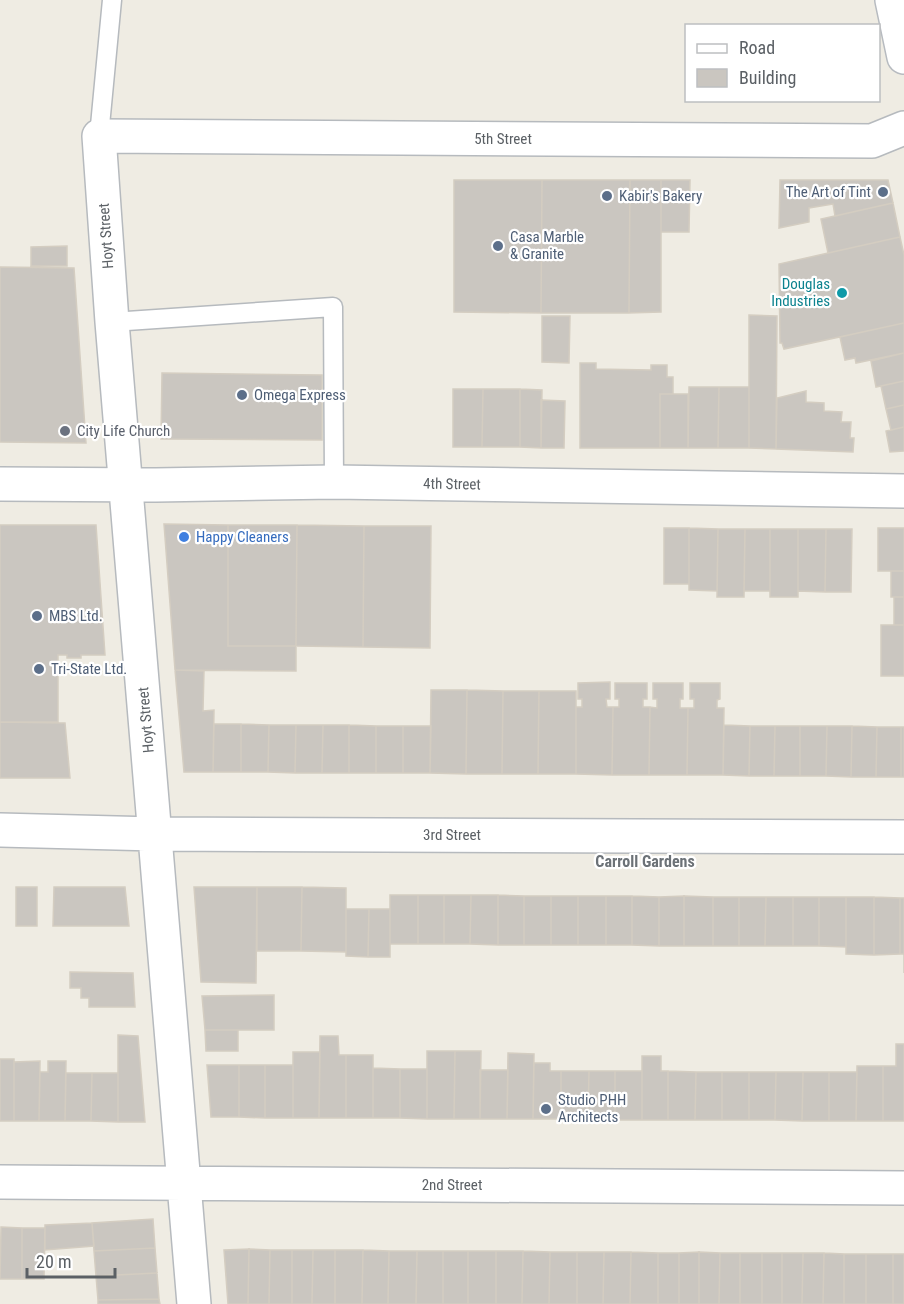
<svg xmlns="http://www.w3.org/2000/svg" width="904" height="1304" viewBox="0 0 904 1304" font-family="'Roboto Condensed',sans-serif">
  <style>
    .building { fill: #cac6c0; stroke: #d4cdc1; stroke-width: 1.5 }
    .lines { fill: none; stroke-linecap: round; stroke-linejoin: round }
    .lane-casing { stroke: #b6babe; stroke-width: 21 }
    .street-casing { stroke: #b6babe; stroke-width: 36 }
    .secondary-casing { stroke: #b7bbc0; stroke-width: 36 }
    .lane { stroke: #fff; stroke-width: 18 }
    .street { stroke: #fff; stroke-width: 33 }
    .secondary { stroke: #fff; stroke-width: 33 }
    .service-dot { fill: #5c6f8a; stroke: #fff; stroke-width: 2 }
    .culture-dot { fill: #0f9aa8; stroke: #fff; stroke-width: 2 }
    .worship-dot { fill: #6b7280; stroke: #fff; stroke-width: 2 }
    .shop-dot { fill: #3f7fe0; stroke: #fff; stroke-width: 2 }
    .labels { text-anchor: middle; stroke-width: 4.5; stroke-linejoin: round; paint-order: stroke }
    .street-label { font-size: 15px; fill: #5b6065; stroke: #fff }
    .service-label { font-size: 15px; fill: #4e5e75; stroke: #fff; text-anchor: start }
    .culture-label { font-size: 15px; fill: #0d838f; stroke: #fff; text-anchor: end }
    .worship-label { font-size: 15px; fill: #5b616d; stroke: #fff; text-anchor: start }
    .shop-label { font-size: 15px; fill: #366cbe; stroke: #fff; text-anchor: start }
    .neighbourhood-label { font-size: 16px; font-weight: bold; fill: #6c7277; stroke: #fff }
  </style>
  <rect width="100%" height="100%" fill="#efece3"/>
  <path class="building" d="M454,180h88l-1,133 -87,-1z
    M542,180h88l-1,133h-88z
    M630,180h31v132l-32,1z
    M661,180h29l-1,52h-28z
    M780,180h108l5,23 -58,13 -2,-12 -24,4v14l-30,6z
    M893,203l7,34 -72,16 -7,-34z
    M900,237l4,18v68l-120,26 -2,-6h-2l-1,-79z
    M67,246v20h-36v-19z
    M0,267l74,1 12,175 -86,-1z
    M749,315l28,1 -1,133 -27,-1z
    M542,316h28l-1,47 -27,-1z
    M904,323v30l-48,10 -1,-5 -10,2 -5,-23z
    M904,353v28l-28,6 -5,-26z
    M580,363h16v6l55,1v-5h16v12h6v17h-13v54h-80z
    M162,373l160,2v65l-161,-1z
    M904,381v24l-18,4 -5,-23z
    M689,387h30l-1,61h-30z
    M719,387h30v61h-31z
    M453,389h30l-1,58h-29z
    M483,389h37v58h-38z
    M520,389l22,1 -1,58 -21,-1z
    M806,391v11l18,1v8l18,1 -1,10h10l-1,16h4l-1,14 -77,-3 1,-51z
    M660,394h28v54h-28z
    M541,400l24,1 -1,47h-23z
    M904,405v22l-13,3 -5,-21z
    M904,427v24l-14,1 -4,-21z
    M164,524l64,1v121h68v25l-121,-1z
    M0,525h96l9,130h-24v3h-14v-3h-9v67h-58z
    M228,525h69l-1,121h-68z
    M297,525l67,1 -1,121 -67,-1z
    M364,526h67l-1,122 -67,-1z
    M664,528h25v56h-25z
    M689,528l29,1 -1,62 -28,-1z
    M878,528h26v43h-26z
    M718,529h27l-1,68h-27z
    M745,529h25v62h-26z
    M770,529h28v68h-28z
    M798,529h28l-1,63 -27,-1z
    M826,529h26l-1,63h-26z
    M891,571h13v26h-13z
    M894,597h10v28h-10z
    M881,625h23v51h-23z
    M175,670l29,1 -1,40 11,-1 -1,62h-29z
    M610,682v17h-4l1,8h6l-1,68 -36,-1v-67h6v-8h-4v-16z
    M615,683h32v16h-4v8h7l-1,68h-37l1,-68h6v-8h-4z
    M653,683h30v16h-3v9h8l-1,67h-38l1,-68 7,1v-9h-4z
    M690,683h30v16l-3,1v8h7l-1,67h-36l1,-67h6v-9h-4z
    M431,690h36l-1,84 -36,-1z
    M467,690l36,1 -1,83h-36z
    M503,691h36l-1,83h-36z
    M539,691h37v83h-38z
    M0,722l65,1 5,55h-70z
    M214,724h27v48h-28z
    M241,724l28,1 -1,47h-27z
    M269,725h27l-1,48 -27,-1z
    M296,725h27l-1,48h-27z
    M323,725h26v48h-27z
    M349,725l27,1v47h-27z
    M724,725l26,1 -1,50 -26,-1z
    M376,726h27v47h-27z
    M403,726h28l-1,47h-27z
    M750,726h25l-1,50h-25z
    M775,726h25v50h-26z
    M800,726h27l-1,50h-26z
    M827,726h25l-1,51 -25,-1z
    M852,726l25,1 -1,50h-25z
    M877,727h24v50h-25z
    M901,727h3v50h-3z
    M16,887h21v39h-21z
    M54,887h71l4,39h-76z
    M194,887h63l-1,96 -55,-1z
    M257,887h45l-1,64h-44z
    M302,887l44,1v64l-45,-1z
    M390,895h28v49h-28z
    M418,895h26v49h-26z
    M444,895h27l-1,49h-26z
    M471,895h27v50l-28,-1z
    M498,895l26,1v49h-26z
    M524,896h27v49h-27z
    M551,896h27v49h-27z
    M578,896h28v49h-28z
    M606,896h26v49h-26z
    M632,896l27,1v49l-27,-1z
    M684,896l29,1v49h-29z
    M684,896v50h-25v-49z
    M713,897h26v49h-26z
    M739,897h27l-1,49h-26z
    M766,897h27v49h-28z
    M793,897h26v49h-26z
    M819,897h27v50l-27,-1z
    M846,897h28v58l-28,-1z
    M874,897l26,1v56l-26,1z
    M900,898h4v75v-19h-4z
    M346,909h23l-1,48 -22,-1z
    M369,909h21v48h-22z
    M70,972l63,1 2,34h-46v-9h-8v-10h-11z
    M274,995v35h-69l-3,-34z
    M205,1030h33v21h-32z
    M118,1035l20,1 7,86h-27z
    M320,1036h18l1,19h7v63h-27z
    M896,1044h8v77h-21v-55h13z
    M427,1051h28l-1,68h-27z
    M455,1051h26l-1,68h-26z
    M293,1052h27l-1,66h-26z
    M508,1053l26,1 -1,65h-26z
    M346,1055h27v63h-27z
    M642,1056h19v15h7v49h-26z
    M0,1059h14v62h-14z
    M40,1061l-1,60h-25v-59z
    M48,1061h18l-1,60h-26l1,-49h8z
    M534,1063h16v8h11v48h-28z
    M207,1065h32v52h-28z
    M239,1065h26v53l-26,-1z
    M265,1065h28v53h-28z
    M857,1066h26v55h-27z
    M373,1068l27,1v49h-27z
    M400,1069h27v50l-27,-1z
    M480,1070h28l-1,49h-27z
    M561,1071h28l-1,49 -27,-1z
    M589,1071h26v49h-27z
    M615,1071h27v49h-27z
    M668,1071l28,1 -1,48h-27z
    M696,1072h26v48h-27z
    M722,1072h27v48h-27z
    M749,1072h27l-1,48h-26z
    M776,1072h27l-1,49 -27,-1z
    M803,1072h26v49h-27z
    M829,1072h28l-1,49h-27z
    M66,1073h26l-1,48h-26z
    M92,1073h26v49l-27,-1z
    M153,1219l2,29 -61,3 -2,-28z
    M92,1223l2,23 -49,4v-25z
    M1,1227l21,1v51h-22z
    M22,1228h23l-1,51h-22z
    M155,1248l2,25 -61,3 -2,-25z
    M249,1249l21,1 -1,54h-21z
    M249,1249l-1,55h-20l-4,-54z
    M270,1250h22v54h-23z
    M292,1250h21l-1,54h-20z
    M313,1250h22v54h-23z
    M335,1250h28l-1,54h-27z
    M363,1250l26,1 -1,53h-26z
    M389,1251h28l-1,53h-28z
    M417,1251h26v53h-27z
    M443,1251h25v53h-25z
    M468,1251h28v53h-28z
    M496,1251h27l-1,53h-26z
    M523,1251l27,1 -1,52h-27z
    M550,1252h27v52h-28z
    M577,1252h27l-1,52h-26z
    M604,1252h27l-1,52h-27z
    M631,1252l27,1v51h-28z
    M699,1252l21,1 -1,51h-20z
    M699,1252v52h-20v-51z
    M658,1253h21v51h-21z
    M720,1253h20v51h-21z
    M740,1253h22v51h-22z
    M762,1253h20v51h-20z
    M782,1253h21l-1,51h-20z
    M803,1253h21l-1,51h-21z
    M824,1253l20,1v50h-21z
    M844,1254h22v50h-22z
    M866,1254h27v50h-27z
    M893,1254h11v50h-11z
    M157,1273l2,26 -61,1 -2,-24z
    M159,1299l1,5h-62v-4z"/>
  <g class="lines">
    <defs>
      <path id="lane" d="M99,136l13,-136
        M112,322l221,-15 1,175"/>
      <path id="street" d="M0,484l156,1 178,-3 570,9
        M0,830l155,4 749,3
        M0,1182l904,6
        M194,1304l-82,-982 -13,-186 773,5 32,-13"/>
      <path id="secondary" d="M892,0l12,57"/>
    </defs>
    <use href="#lane" class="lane-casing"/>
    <use href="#street" class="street-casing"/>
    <use href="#secondary" class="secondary-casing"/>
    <use href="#lane" class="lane"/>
    <use href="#street" class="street"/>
    <use href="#secondary" class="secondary"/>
  </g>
  <g class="service-dot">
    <circle cx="883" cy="192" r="6"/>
    <circle cx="607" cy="196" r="6"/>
    <circle cx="498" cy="246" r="6"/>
    <circle cx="242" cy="395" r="6"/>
    <circle cx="37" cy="616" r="6"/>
    <circle cx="39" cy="669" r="6"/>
    <circle cx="546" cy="1109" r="6"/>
  </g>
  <circle class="culture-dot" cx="842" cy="293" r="6"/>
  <circle class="worship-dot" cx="65" cy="431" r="6"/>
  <circle class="shop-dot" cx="184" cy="537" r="6"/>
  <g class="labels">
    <g class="street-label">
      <text x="503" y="144">5th Street</text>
      <text transform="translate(106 236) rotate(-94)" y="5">Hoyt Street</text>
      <text transform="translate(452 484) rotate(1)" y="5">4th Street</text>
      <text transform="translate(146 720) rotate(-95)" y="5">Hoyt Street</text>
      <text x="452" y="840">3rd Street</text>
      <text x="452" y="1190">2nd Street</text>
    </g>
    <g class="service-label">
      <text x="871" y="197" text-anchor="end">The Art of Tint</text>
      <text x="619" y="201">Kabir's Bakery</text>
      <text x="510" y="242">Casa Marble<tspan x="510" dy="17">&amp; Granite</tspan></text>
      <text x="254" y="400">Omega Express</text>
      <text x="49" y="621">MBS Ltd.</text>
      <text x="51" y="674">Tri-State Ltd.</text>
      <text x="558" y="1105">Studio PHH<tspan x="558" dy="17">Architects</tspan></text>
    </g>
    <g class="culture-label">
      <text x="830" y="289">Douglas<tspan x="830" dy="17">Industries</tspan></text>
    </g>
    <g class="worship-label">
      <text x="77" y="436">City Life Church</text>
    </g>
    <g class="shop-label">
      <text x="196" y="542">Happy Cleaners</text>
    </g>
    <g class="neighbourhood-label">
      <text x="645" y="867">Carroll Gardens</text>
    </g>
  </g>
  <rect x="685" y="24" width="195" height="78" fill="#ffffff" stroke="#bdbfc1" stroke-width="1.5"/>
  <rect x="697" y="44" width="30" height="9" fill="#ffffff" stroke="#bdbfc1" stroke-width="1.5"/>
  <text x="739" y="54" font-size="18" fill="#5b6065">Road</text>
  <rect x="697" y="69" width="30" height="18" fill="#cac6c0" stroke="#bdbfc1" stroke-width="1.5"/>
  <text x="739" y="84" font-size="18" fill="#5b6065">Building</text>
  <path d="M27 1268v9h88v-9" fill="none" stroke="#5b6065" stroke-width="3"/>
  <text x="36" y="1268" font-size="18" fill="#5b6065" stroke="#ffffff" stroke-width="4.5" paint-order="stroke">20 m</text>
</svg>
